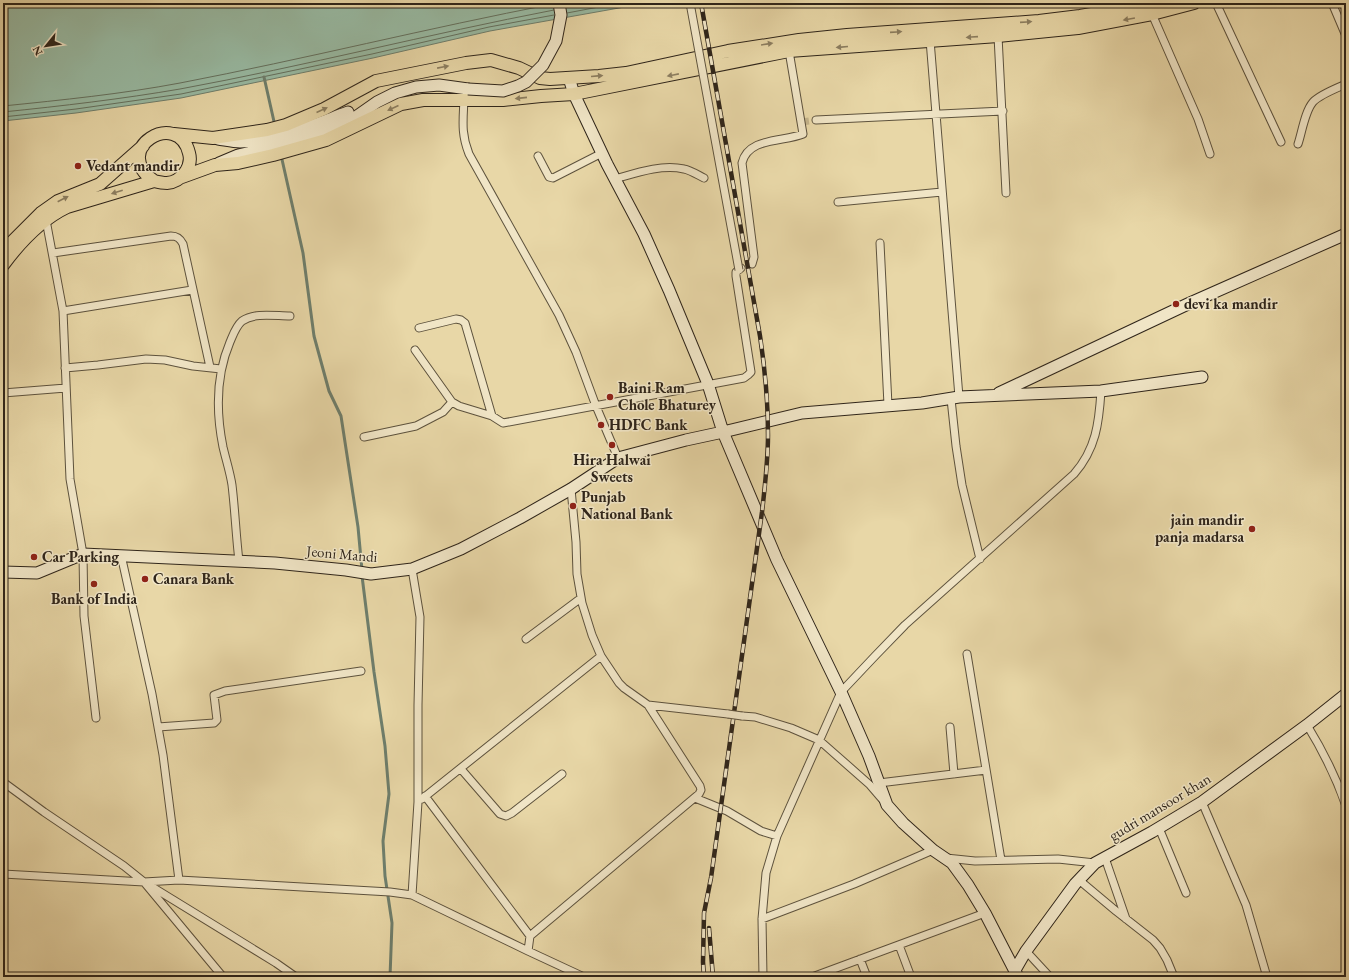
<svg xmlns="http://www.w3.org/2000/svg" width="1349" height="980" viewBox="0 0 1349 980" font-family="'EB Garamond',serif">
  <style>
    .water { fill: #98baa3; stroke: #6e7e6c }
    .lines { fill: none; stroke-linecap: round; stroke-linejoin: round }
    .shore { stroke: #64705e; stroke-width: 1 }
    .stream { stroke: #6e7e6c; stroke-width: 3 }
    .street-tunnel { stroke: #c3b38b; stroke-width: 7; stroke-dasharray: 7 3.5; stroke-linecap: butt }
    .street-casing { stroke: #5d523d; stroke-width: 9 }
    .secondary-casing { stroke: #2f251a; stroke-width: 13 }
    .primary-casing { stroke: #2f251a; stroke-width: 14 }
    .street { stroke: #f0e5c6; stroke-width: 7 }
    .secondary { stroke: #f0e5c6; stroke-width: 11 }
    .primary { stroke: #e8d7a7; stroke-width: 12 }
    .rail-casing { stroke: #2f251a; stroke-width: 4.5 }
    .rail { stroke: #f0e5c6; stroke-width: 3; stroke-dasharray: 9; stroke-linecap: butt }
    .street-bridge-casing { stroke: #5d523d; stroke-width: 9; stroke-linecap: butt }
    .secondary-bridge-casing { stroke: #2f251a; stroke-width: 13; stroke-linecap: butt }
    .street-bridge { stroke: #f0e5c6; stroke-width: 7 }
    .secondary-bridge { stroke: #f0e5c6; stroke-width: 11 }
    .oneway { fill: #8c7e60 }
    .poi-dot { fill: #8f2418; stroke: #f0e5c6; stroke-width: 1.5 }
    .labels { text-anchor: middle; stroke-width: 3; stroke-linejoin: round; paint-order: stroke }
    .poi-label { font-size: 15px; font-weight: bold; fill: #2f251a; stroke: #f0e5c6; text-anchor: start }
    .street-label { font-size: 15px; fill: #2f251a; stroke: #f0e5c6 }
  </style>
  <rect width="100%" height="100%" fill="#e8d7a7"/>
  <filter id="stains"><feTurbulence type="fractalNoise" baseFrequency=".005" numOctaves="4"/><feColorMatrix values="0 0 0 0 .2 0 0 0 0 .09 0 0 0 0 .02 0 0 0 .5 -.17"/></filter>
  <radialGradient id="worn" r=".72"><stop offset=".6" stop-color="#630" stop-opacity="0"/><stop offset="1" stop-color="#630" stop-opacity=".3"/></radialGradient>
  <path class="water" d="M3,3h644l-157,28 -117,27 -192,40 -105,15 -73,8z"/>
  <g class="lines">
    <path class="shore" d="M567,13l53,-10
      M3,106c59,-6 119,-12 177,-23 125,-24 248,-55 373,-79
      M3,112c59,-6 119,-13 177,-23 125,-23 249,-55 374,-79
      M3,117l73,-8 105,-15 191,-40 117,-27 65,-12"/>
    <path class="stream" d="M264,77l11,49
      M281,155l22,98 11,83 15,55 12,25 17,111 4,43
      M362,576l12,96 11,74 4,48 -6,47 2,35 7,47 -2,54"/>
    <path class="street-tunnel" d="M802,122l14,-2"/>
    <defs>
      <path id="street" d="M1216,3l65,139
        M1332,3l14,33
        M1152,14l46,105 12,35
        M998,36l8,157
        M930,40l29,357
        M464,99c-1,22 -3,35 5,55l90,161 17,37 20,54 22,52
        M816,120l187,-9
        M1298,144c4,-12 7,-33 15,-42 6,-7 24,-14 33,-18
        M538,156l11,21 4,1 49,-25
        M615,179c21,-6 46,-15 69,-10 6,1 14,6 20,9
        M838,202l104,-10
        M46,220l17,91 7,168 13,75 1,62 12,102
        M880,243l8,162
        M53,253l118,-17c6,0 9,2 12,8l27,123
        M752,264l2,-7 -12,-94c6,-26 42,-21 61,-29l-14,-83
        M63,311l129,-21
        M419,328l37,-9 5,1 4,3 27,93 11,7 241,-45 4,-3 3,-3 -15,-96v-4l5,-4
        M415,350l37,52 7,4 33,10
        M65,368l33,-3 48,-6 19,1 28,6 28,3
        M3,393l63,-5
        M951,399l5,47 6,39 18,74
        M364,437l52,-11 27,-14 9,-10
        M121,555l31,139 11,61 16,125
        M239,561c-3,-25 -4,-51 -7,-76 -2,-13 -6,-25 -9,-38 -7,-35 -7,-72 7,-105 3,-7 6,-16 12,-21 13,-9 33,-5 48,-5
        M412,569l8,48 -2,88v97l-6,93
        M526,639l55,-41
        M967,654l34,206
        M648,705l80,9
        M742,716l13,1 36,11 28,12 51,45 12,14
        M1307,725c16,26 29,52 39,81
        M158,727l56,-4 3,-3 -3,-25 11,-4 136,-20
        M950,727l4,47
        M461,769l39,45 6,2 6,-3 50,-39
        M3,782l41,30 80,54 20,16 79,95
        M879,783l107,-13
        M425,796l105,140 169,-142 2,-4 -1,-4 -52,-81 -24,-17 -5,-5 -18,-27 -9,-21 -10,-32 -5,-29 -1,-32 -5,-53
        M695,798l32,13 34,20 16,5
        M422,799l179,-143
        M1202,802l44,103 21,72
        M1159,828l27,65
        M946,858l29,3 83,-2 37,4
        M1105,858l21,61
        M3,874l141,8 35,-2 211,12 22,3 116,56 56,26
        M1079,880l37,31 37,29 7,8 7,12 7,17
        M149,885l127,78 20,14
        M762,919l92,-35 79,-34
        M899,945l12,32
        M528,951l2,-15
        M1026,951l24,26
        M860,959l7,18
        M763,977l-1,-58 4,-46 11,-37 64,-144 34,-36 30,-31 169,-151c22,-25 25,-51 27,-83
        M812,977l173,-64"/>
      <path id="secondary" d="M569,78l5,16 33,70 37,70 25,56 39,94 15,48 54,128 64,132 28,64 18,49 16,18 30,27 19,13 16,22 17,28 33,64
        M218,139c7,1 15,3 22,3 38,-1 73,-17 108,-30
        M219,163l19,-8 53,-12 66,-27 20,-14 18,-9 21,-6 23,-2 29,4
        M999,393l191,-90 156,-69
        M3,572l34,1 46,-19 192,9 71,7 25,4 41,-5 49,-20 59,-31 51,-29 47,-31 68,-18 37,-8 79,-19 120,-10 37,-6 142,-6 101,-14
        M1015,970l11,-19 49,-67 20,-21 57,-31 50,-30 105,-77 39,-31"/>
      <path id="primary" d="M174,134l39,4 54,-8 19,-5 38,-16 52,-28 90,-18 25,-3 28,8 21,10 10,1 49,-3 27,-3 102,-22 71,-11 48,-5 192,-14 41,-5 76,-13
        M182,177l33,-12 23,-2 35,-8 53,-15 75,-36 22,-4h80l38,-4 33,-2 215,-43 209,-15 80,-8 74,-14 42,-11
        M9,245l32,-32 17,-12 42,-17 43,-38
        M3,265c17,-23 39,-46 64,-58l87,-26c4,1 9,2 13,2 14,-1 26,-16 22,-30 -11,-45 -80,-4 -35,28"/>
    </defs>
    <use href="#street" class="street-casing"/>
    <use href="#secondary" class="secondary-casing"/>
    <use href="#primary" class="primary-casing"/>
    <use href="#street" class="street"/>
    <use href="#secondary" class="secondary"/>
    <use href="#primary" class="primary"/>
    <defs>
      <path id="rail" d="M701,3l59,333c5,33 8,66 8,99 0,26 -3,51 -6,77l-51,366 -7,35 -1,49 1,15
        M709,928l4,49"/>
    </defs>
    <use href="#rail" class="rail-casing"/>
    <use href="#rail" class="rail"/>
    <defs>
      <path id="street-bridge" d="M690,3l49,267
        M728,714l14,2"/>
      <path id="secondary-bridge" d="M468,89l35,2 15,-5 8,-4 17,-17 13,-24 5,-26 -2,-12"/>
    </defs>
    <use href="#street-bridge" class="street-bridge-casing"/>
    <use href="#secondary-bridge" class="secondary-bridge-casing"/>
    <use href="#street-bridge" class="street-bridge"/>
    <use href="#secondary-bridge" class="secondary-bridge"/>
  </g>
  <defs><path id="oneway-solid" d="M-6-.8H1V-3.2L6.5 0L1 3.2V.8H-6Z"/></defs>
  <g class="oneway">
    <use href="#oneway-solid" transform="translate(1129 19) rotate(170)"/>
    <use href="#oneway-solid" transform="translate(1026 22) rotate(-4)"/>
    <use href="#oneway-solid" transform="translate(896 32) rotate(-4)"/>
    <use href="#oneway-solid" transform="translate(972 37) rotate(176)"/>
    <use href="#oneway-solid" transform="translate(767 44) rotate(-9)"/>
    <use href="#oneway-solid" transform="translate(842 47) rotate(175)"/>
    <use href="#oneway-solid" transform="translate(443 67) rotate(-11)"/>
    <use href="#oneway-solid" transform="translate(673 75) rotate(169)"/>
    <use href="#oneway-solid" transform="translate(597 76) rotate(-5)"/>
    <use href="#oneway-solid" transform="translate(521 98) rotate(174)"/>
    <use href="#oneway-solid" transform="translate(393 108) rotate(156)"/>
    <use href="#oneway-solid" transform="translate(322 110) rotate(-24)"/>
    <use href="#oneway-solid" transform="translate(117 192) rotate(163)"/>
    <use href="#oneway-solid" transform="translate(63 199) rotate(-27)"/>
  </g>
  <g class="poi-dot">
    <circle cx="78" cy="166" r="4"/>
    <circle cx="1176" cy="304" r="4"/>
    <circle cx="610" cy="397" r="4"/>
    <circle cx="601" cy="425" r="4"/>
    <circle cx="612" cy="445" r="4"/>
    <circle cx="573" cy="506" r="4"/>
    <circle cx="1252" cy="529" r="4"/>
    <circle cx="34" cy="557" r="4"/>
    <circle cx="145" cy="579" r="4"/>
    <circle cx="94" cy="584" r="4"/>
  </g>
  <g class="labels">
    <g class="poi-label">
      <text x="86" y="171">Vedant mandir</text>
      <text x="1184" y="309">devi ka mandir</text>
      <text x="618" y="393">Baini Ram<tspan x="618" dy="17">Chole Bhaturey</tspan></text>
      <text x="609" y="430">HDFC Bank</text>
      <text x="612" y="465" text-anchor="middle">Hira Halwai<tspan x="612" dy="17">Sweets</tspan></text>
      <text x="581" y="502">Punjab<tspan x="581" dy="17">National Bank</tspan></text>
      <text x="1244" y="525" text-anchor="end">jain mandir<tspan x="1244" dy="17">panja madarsa</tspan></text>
      <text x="42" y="562">Car Parking</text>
      <text x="153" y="584">Canara Bank</text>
      <text x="94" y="604" text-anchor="middle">Bank of India</text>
    </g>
    <g class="street-label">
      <text transform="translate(342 554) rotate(5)" y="5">Jeoni Mandi</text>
      <text transform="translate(1160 807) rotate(-31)" y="5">gudri mansoor khan</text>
    </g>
  </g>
  <rect width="1349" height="980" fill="none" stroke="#e8d7a7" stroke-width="16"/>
  <rect x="4" y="4" width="1341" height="972" fill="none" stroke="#2f251a" stroke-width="2"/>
  <rect x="8" y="8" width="1333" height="964" fill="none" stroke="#2f251a"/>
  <g transform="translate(46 46) rotate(240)" stroke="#f0e5c6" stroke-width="3" paint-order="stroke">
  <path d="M0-3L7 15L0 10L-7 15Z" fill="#2f251a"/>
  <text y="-6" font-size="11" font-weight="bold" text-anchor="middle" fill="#2f251a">N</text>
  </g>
  <rect width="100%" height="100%" filter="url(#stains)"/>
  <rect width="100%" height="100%" fill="url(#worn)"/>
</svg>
